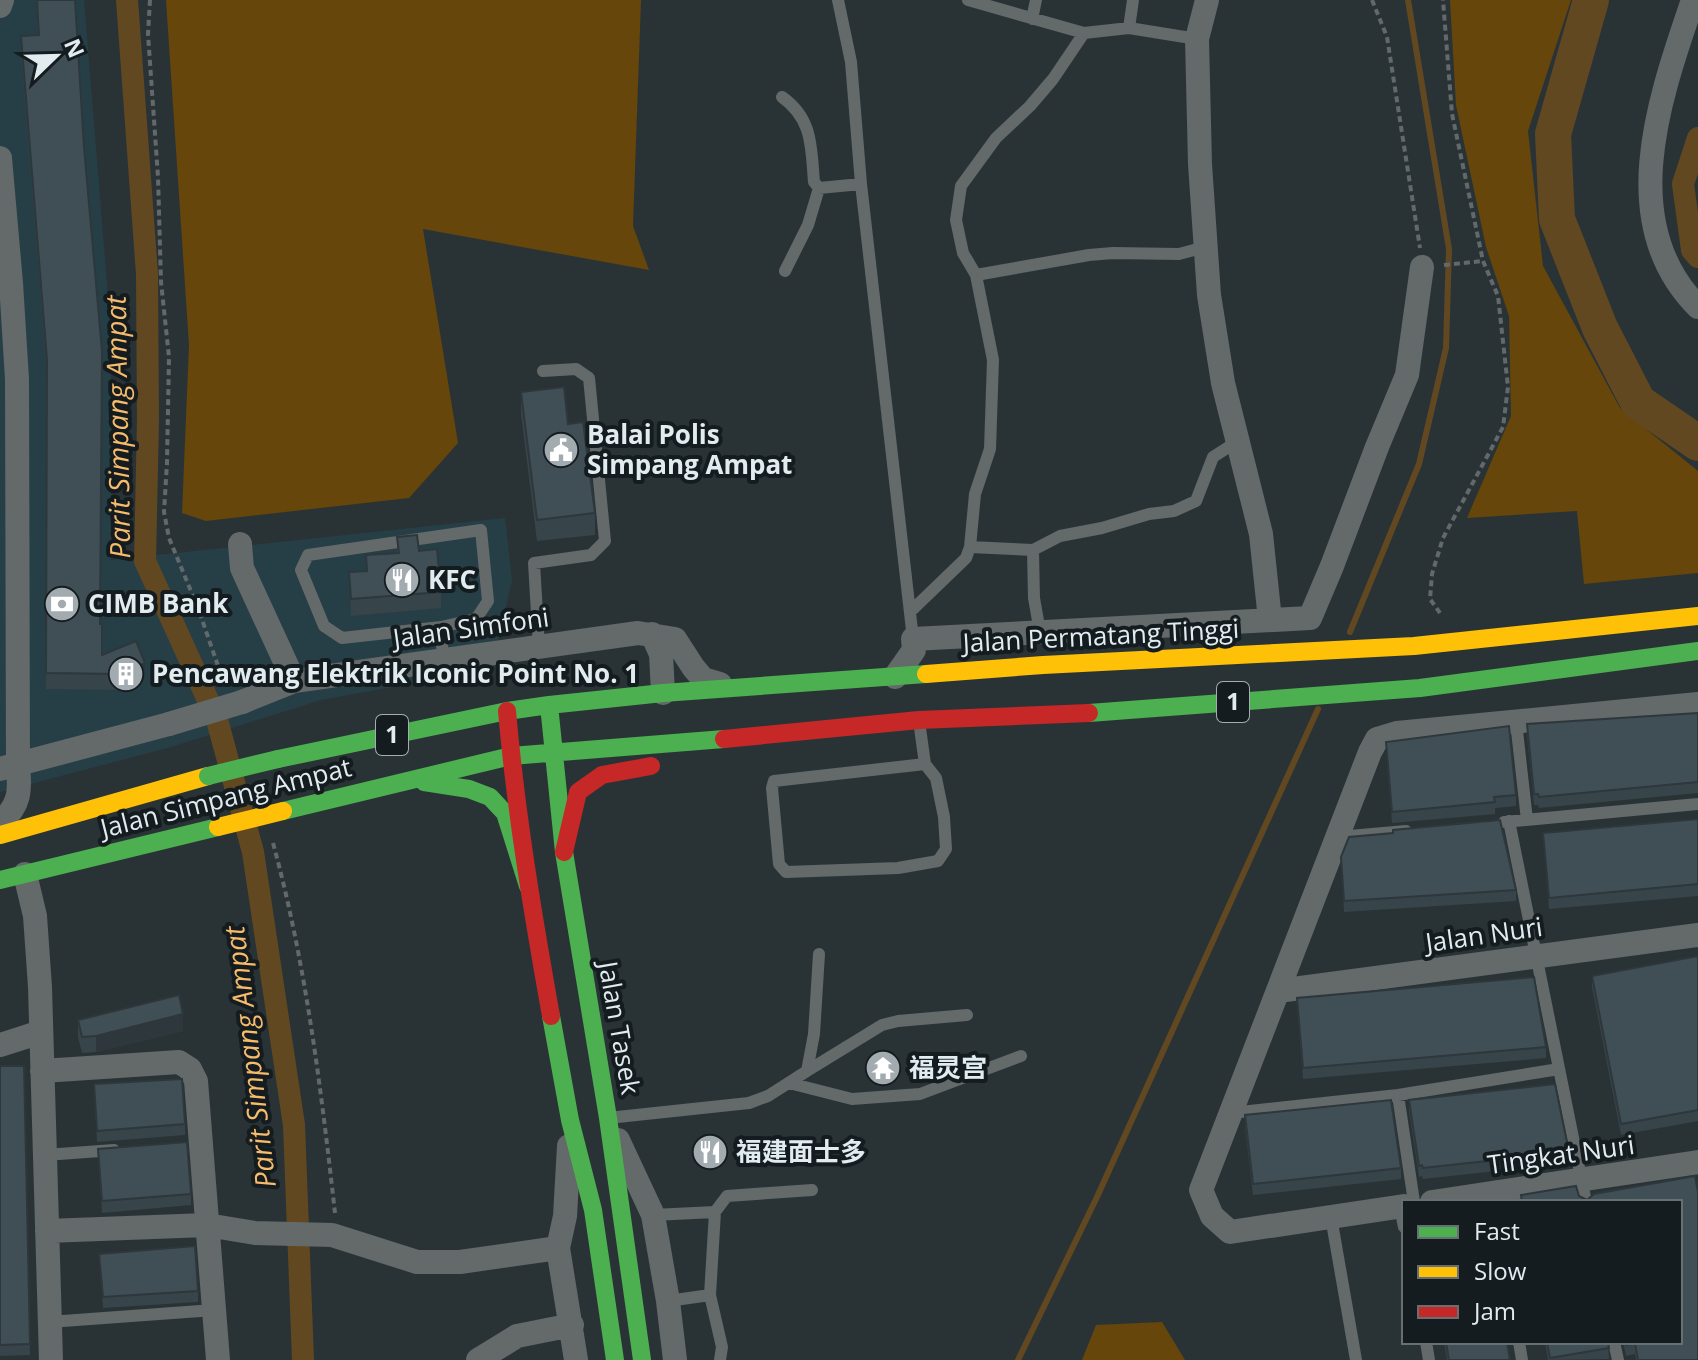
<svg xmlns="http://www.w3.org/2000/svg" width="1698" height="1360" viewBox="0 0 1698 1360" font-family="'Open Sans','Noto Sans SC',sans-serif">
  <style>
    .built { fill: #263f47 }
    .green { fill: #66460b }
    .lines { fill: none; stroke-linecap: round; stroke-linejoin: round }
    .stream { stroke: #624821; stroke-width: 6 }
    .canal { stroke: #624821; stroke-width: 22 }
    .river { stroke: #624821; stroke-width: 36 }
    .path { stroke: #63696b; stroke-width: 4; stroke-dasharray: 6 4; stroke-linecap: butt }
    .lane { stroke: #64696a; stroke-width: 12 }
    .street { stroke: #64696a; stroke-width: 24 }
    .fast { stroke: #4caf50; stroke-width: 18 }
    .slow { stroke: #ffc107; stroke-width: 18 }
    .jam { stroke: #c62828; stroke-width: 18 }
    .street-bridge { stroke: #64696a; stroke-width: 24 }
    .fast-bridge { stroke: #4caf50; stroke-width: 18 }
    .slow-bridge { stroke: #ffc107; stroke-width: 18 }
    .wall { fill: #374449 }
    .shaded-wall { fill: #2d373c }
    .building { fill: #404f55; stroke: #2d373c; stroke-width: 2 }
    .labels { text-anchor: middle; stroke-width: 8; stroke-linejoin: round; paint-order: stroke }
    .shield { fill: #141c1f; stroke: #a4aeb2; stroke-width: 2 }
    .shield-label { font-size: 24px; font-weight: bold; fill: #e1ecf1 }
    .poi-label { font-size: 26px; font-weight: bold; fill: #e1ecf1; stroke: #141c1f; text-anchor: start }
    .street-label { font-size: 26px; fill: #e1ecf1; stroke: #141c1f }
    .water-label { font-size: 28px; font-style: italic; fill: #f6bc6c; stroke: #141c1f }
  </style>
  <rect width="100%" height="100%" fill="#293336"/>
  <path class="built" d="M0,0h84l27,334v226l394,-42 7,62 -20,89 -171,31 -150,47 -171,45z"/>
  <path class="green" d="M166,0h475l-8,226 16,44 -226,-41 35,214 -49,55 -203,23 -24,-8 7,-168z
    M1450,0h121l-43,131 15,135 77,142 78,63v102l-114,11 -7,-73 -110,7 44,-102 -2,-100 -23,-69 -30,-142z
    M1162,1322l23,38h-103l14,-35z"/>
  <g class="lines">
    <path class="stream" d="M1350,632l69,-168 27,-116 3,-99 -41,-249
      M1018,1360l79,-163 221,-488"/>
    <path class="canal" d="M127,0l20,274 1,145 -3,142 72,159 36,132 41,273 9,235
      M1698,138l-15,46 9,66 6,7"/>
    <path class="river" d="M1591,0l-38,134 4,85 43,109 38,74 60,41"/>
    <path class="path" d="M150,0l-2,34 10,143 3,105 8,75 -2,106 -3,49 5,26 29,70 27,78
      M1372,0l15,37 33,211
      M1444,265l39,-4
      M1440,613l-10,-14 2,-25 11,-36 60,-111 5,-40 -10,-91 -15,-35 -31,-147 -9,-114
      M273,843c33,121 48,246 62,370"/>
    <path class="lane" d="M838,0l13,62 10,122 52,455
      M968,0l116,33 45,-5 68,11
      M1032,19l4,-19
      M1129,28l4,-28
      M782,97c31,22 29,50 32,85l5,6 42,-4
      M785,271l23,-46 11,-37
      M976,275l113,-20 24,-2 66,1 26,-7
      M481,530l7,71 -12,18 -35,8 -99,11 -18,-12 -23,-56 7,-15z
      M970,547l63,3
      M910,612l56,-54 4,-11 5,-53 15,-45 3,-89 -17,-85 -13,-22 -7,-33 5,-34 35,-48 34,-32 23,-27 31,-46
      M441,627l2,33
      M1040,632l-6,-34 -1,-48 27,-14 42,-8 47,-14 25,-3 22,-10 17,-44 25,-16
      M539,647l-5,-84 57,-8 14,-14 -16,-163 -13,-9 -33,2
      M1516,722l11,98
      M920,728l5,36 -151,17 -2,7 7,76 7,8 112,-4 40,-7 8,-12 -2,-32 -8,-39 -11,-14
      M1509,821l77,381
      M1504,822l194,-18
      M1338,837l68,-6
      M807,1071l75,-46 16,-4 69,-6
      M789,1083l63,16 68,-5 101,-38
      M1398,1095l16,107
      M1231,1113l167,-18 161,-26
      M608,1118l141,-15 19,-7 39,-25 7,-37 5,-80
      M45,1155l69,-5
      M1400,1207l4,20
      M653,1215l62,-3
      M1331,1217l25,143
      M668,1301l42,-6
      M49,1322l165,-12
      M1426,1342l3,18
      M1519,1342l3,18
      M1614,1342l4,18
      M720,1360l2,-13 -12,-52 5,-83 12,-16 85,-6"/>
    <path class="street" d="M1207,0l-10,39 3,125 9,131 14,88 38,151 9,86
      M1693,0c-33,97 -79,223 5,307
      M0,6l2,-6
      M0,158l11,125 6,96 1,386c2,26 3,39 -18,58
      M240,544l2,24 52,113
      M652,634l9,20 2,39
      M895,677l19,-27 -1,-11 397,-21 22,-52 45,-119 30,-72 15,-108
      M242,702l52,-21 344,-48 37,6 18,28 10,12 17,5
      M0,769l169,-45
      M25,874l10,42 5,71 11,373
      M1278,991l420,-56
      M0,1045l41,-13
      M42,1071l137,-9 11,7 6,12 22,279
      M618,1140l35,75 15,86 7,59
      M569,1146l-4,70 -7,32 18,112
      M1432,1202l266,-40
      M1404,1206l-174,26 -18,-16 -11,-26 169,-438 7,-13 20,-6 301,-29
      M47,1231l160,-6 48,8 77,2 85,27h43l98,-14
      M478,1360l39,-24 55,-11"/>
    <path class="fast" d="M549,705l15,147 44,266 34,242
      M1089,713l331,-25 278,-37
      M278,759l229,-48 42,-6 114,-12 263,-19
      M424,782l45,7 21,8 15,16 23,73
      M283,811l228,-55 213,-17
      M0,880l218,-53
      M551,1016l19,104 23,90 22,150"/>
    <path class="slow" d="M926,674l117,-9 371,-19 284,-30
      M0,835l208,-59"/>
    <path class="jam" d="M507,711c9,103 26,204 44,305
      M724,739l195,-19 170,-7
      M564,852l14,-60 24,-17 49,-9"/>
    <path class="street-bridge" d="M169,724l73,-22"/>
    <path class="fast-bridge" d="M208,776l70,-17"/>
    <path class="slow-bridge" d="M218,827l65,-16"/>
  </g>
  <path class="wall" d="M36,0h39l27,655 43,24 -25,11 -74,-1 1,-314 -26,-322v-17l17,-1z
    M521,392l47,32 27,89v22l-58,6 -16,-127z
    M397,537l22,14 22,41v16l-90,8 -2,-44 17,-1v-16l31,-2z
    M1698,713v80l-159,15 -1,-3h-4l-7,-69v-12z
    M1386,742l130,53v11l-21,2v6l-103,9z
    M1698,819v77l-149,13 -6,-76z
    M1341,857l175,33v11l-172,11z
    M1698,956v165l-77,14 -29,-148v-11z
    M1297,998l249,49v11l-243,21z
    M78,1020l105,11 -87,21 -14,1 -4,-16z
    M0,1066h24l6,289 -30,1z
    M94,1084l91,40v11l-88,7z
    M1409,1100l160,52v11l-146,16 -1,-3 -3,1 -10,-66z
    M1245,1115l156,53v11l-148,16 -8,-68z
    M98,1149l93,45v11l-89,8z
    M1695,1176l3,16v168h-62l-1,-6 -9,2 -3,-14h57v-140h-159v-7l55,-9 3,10 8,4 7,-6z
    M99,1254l99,37v11l-95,6z
    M1444,1342h63l3,18h-63z
    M1545,1342h63l1,17 -61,1z"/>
  <path class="shaded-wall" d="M145,663v16l-25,11v-16z
    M183,1014v17l-87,21v-16z"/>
  <path class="building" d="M37,0h38l9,147 18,204 -2,273h2v31l34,-14 9,22 -25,11 -74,-1 1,-313 -26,-324 18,-1z
    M564,387l4,37 15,-2 12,91 -58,7 -16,-128z
    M417,535l2,16 18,-2 4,43 -90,7 -2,-27 18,-1 -1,-16 33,-2 -2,-16z
    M1698,713v69l-159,15 -1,-3h-4l-7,-70z
    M1509,726l7,69 -22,2 1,5 -103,10 -6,-70z
    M1698,819v65l-149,14 -6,-65z
    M1500,820l16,70 -172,11 -3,-44 8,-20 44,-4v-3z
    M1698,956v154l-77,14 -29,-148z
    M1534,977l12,70 -243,21 -6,-70z
    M179,995l4,19 -87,22 -14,1 -4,-17z
    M0,1066h24l6,278 -30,1z
    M182,1079l3,45 -88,7 -3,-47z
    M1555,1084l14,68 -146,16 -1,-3 -3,1 -10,-66z
    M1391,1100l10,68 -148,16 -8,-69z
    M187,1142l4,52 -89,7 -4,-52z
    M1695,1176l3,16v168h-60l-3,-17 -9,2v-3h54v-140h-158l-1,-7 55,-9 3,10 8,4 7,-6z
    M195,1246l3,45 -95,6 -4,-43z
    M1446,1342h61l3,18h-61z
    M1547,1342h61l1,6 -59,10z"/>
  <defs>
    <symbol id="civic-disc" viewBox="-11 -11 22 22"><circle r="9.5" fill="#a1abb0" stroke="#141c1f"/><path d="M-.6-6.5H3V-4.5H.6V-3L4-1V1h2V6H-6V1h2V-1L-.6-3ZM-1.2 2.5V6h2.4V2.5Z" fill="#fff"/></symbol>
    <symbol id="restaurant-disc" viewBox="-11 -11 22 22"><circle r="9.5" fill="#a1abb0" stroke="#141c1f"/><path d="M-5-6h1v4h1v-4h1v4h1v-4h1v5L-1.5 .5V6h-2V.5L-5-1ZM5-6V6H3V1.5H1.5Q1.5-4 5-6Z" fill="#fff"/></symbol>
    <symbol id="bank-disc" viewBox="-11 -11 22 22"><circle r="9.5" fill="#a1abb0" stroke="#141c1f"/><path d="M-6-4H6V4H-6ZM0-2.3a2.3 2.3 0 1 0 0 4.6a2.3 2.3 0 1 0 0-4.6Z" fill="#fff"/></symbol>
    <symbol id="building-disc" viewBox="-11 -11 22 22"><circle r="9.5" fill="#a1abb0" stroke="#141c1f"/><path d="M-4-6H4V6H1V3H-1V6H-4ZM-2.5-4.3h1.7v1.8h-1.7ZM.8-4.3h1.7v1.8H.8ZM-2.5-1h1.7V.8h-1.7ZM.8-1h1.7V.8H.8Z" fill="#fff"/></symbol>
    <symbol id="temple-disc" viewBox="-11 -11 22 22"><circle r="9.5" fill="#a1abb0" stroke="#141c1f"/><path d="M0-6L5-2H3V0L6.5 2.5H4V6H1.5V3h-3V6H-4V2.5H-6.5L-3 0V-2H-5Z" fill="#fff"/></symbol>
  </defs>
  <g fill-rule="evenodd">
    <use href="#civic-disc" x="541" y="430" width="40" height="40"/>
    <use href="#restaurant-disc" x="382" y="560" width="40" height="40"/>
    <use href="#bank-disc" x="42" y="584" width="40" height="40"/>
    <use href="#building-disc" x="106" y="654" width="40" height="40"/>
    <use href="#temple-disc" x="863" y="1048" width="40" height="40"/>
    <use href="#restaurant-disc" x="690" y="1132" width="40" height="40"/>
  </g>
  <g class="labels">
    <g class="shield">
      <rect x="1217" y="682" width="32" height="40" rx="6"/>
      <rect x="376" y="715" width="32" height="40" rx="6"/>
    </g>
    <g class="shield-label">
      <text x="1233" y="710">1</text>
      <text x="392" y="743">1</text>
    </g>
    <g class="poi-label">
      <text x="587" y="444">Balai Polis<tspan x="587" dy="30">Simpang Ampat</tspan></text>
      <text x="428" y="589">KFC</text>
      <text x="88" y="613">CIMB Bank</text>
      <text x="152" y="683">Pencawang Elektrik Iconic Point No. 1</text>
      <text x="909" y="1077">福灵宫</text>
      <text x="736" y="1161">福建面士多</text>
    </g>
    <g class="street-label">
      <text transform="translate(471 628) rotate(-8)" y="9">Jalan Simfoni</text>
      <text transform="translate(1101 636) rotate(-3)" y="9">Jalan Permatang Tinggi</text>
      <text transform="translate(226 798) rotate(-14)" y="9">Jalan Simpang Ampat</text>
      <text transform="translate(1484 935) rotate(-8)" y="9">Jalan Nuri</text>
      <text transform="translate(619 1028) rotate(80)" y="9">Jalan Tasek</text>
      <text transform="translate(1561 1155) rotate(-8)" y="9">Tingkat Nuri</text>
    </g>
    <g class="water-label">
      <text transform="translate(118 427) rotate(-91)" y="10">Parit Simpang Ampat</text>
      <text transform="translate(250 1057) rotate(-97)" y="10">Parit Simpang Ampat</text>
    </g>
  </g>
  <rect x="1402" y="1200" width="280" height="144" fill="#141c1f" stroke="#666f73" stroke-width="2"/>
  <rect x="1418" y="1226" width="40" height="12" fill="#4caf50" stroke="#666f73" stroke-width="2"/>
  <text x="1474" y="1240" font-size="24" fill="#e1ecf1">Fast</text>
  <rect x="1418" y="1266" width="40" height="12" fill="#ffc107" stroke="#666f73" stroke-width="2"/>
  <text x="1474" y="1280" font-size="24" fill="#e1ecf1">Slow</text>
  <rect x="1418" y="1306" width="40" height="12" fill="#c62828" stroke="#666f73" stroke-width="2"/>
  <text x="1474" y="1320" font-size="24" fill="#e1ecf1">Jam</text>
  <g transform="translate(56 56) rotate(67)" stroke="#141c1f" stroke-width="6" paint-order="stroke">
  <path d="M0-6L14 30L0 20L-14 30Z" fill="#e1ecf1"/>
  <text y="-12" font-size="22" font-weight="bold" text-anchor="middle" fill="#e1ecf1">N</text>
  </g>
</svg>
